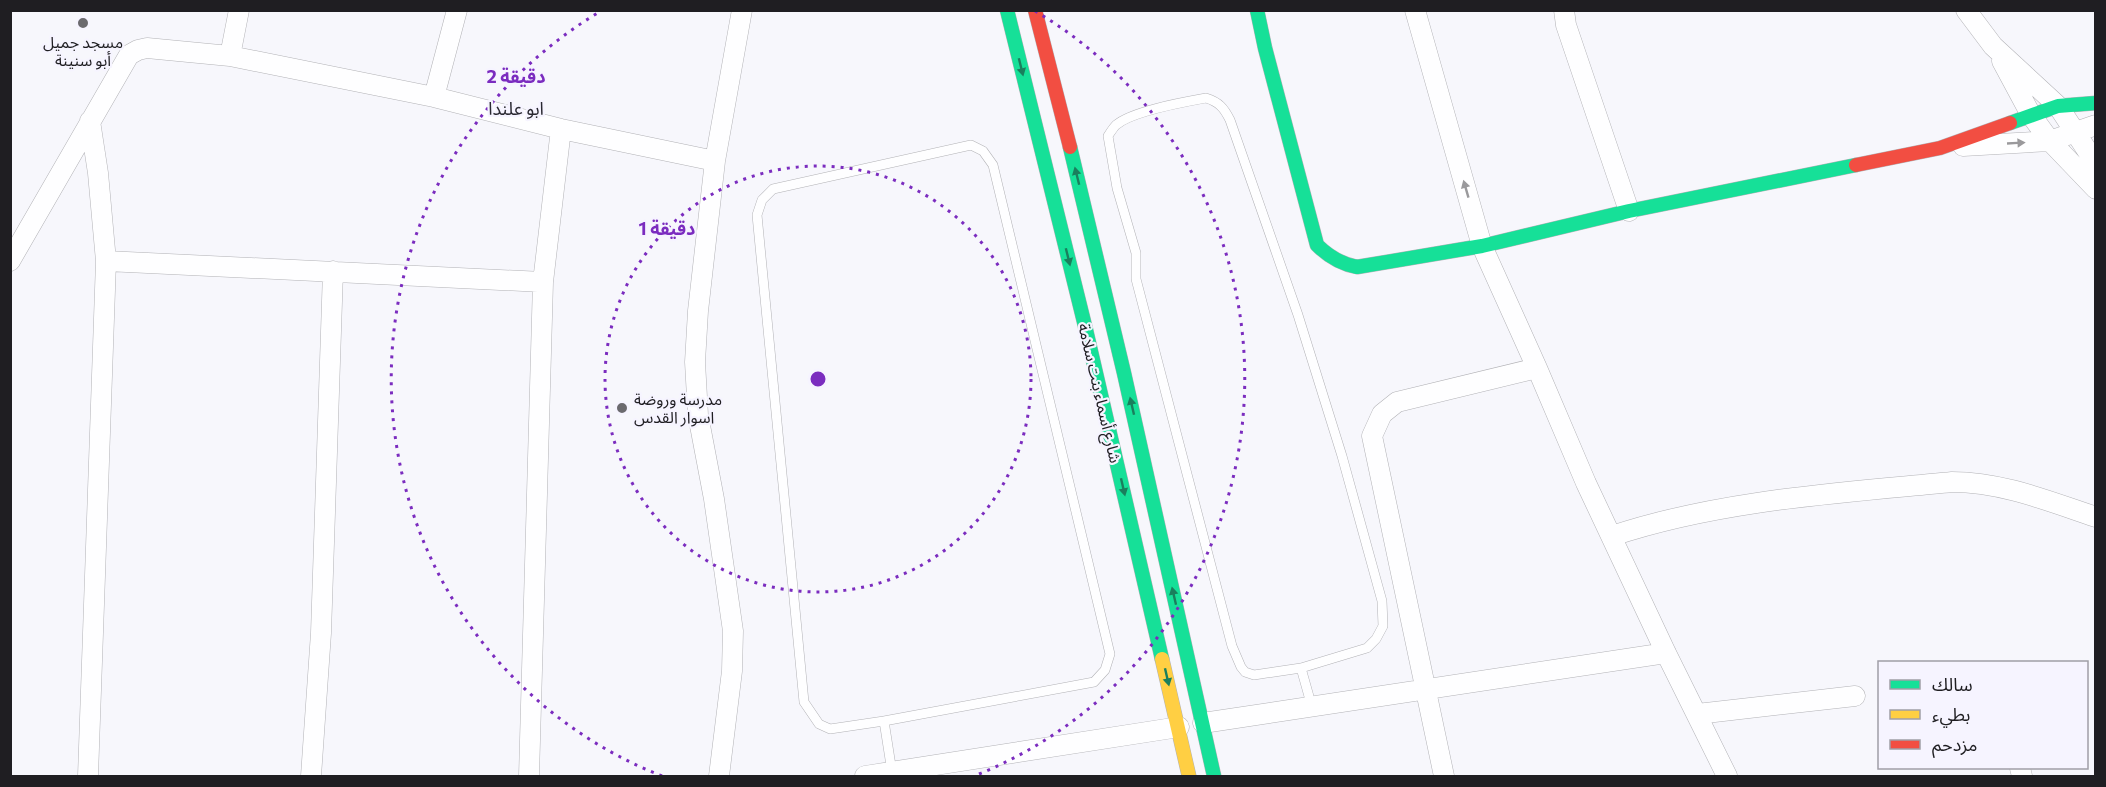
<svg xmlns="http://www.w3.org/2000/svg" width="2106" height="787" viewBox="0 0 2106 787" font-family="Commissioner,'Noto Sans Arabic',sans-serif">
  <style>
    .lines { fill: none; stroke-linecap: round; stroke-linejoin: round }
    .lane-casing { stroke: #b2b2b6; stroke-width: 10 }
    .street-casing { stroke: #b2b2b6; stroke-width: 21 }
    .fast-casing { stroke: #b2b2b6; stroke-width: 15 }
    .slow-casing { stroke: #b2b2b6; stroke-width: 15 }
    .jam-casing { stroke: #b2b2b6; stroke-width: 15 }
    .lane { stroke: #fefeff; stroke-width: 9 }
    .street { stroke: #fefeff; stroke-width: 20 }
    .fast { stroke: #16e098; stroke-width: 14 }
    .slow { stroke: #ffcf43; stroke-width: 14 }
    .jam { stroke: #f24e42; stroke-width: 14 }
    .oneway { fill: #1a7f5d }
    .oneway2 { fill: #9a999c }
    .ring { fill: none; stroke: #7b2cbf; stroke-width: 3; stroke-dasharray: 3 6 }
    .poi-dot { fill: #6b6a6e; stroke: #f6f4ff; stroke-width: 2 }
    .labels { text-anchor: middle; stroke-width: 4.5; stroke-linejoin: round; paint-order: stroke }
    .poi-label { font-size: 16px; fill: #1f1e22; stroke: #f6f4ff }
    .street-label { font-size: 16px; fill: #1f1e22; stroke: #f6f4ff }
    .neighbourhood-label { font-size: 18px; fill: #2a2932; stroke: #f6f4ff }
    .centre { fill: #7b2cbf; stroke: #f6f4ff; stroke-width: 3 }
    .ring-label { font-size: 18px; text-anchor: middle; font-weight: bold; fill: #7b2cbf; stroke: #f6f4ff; stroke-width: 4.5; stroke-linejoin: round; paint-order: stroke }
  </style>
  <rect width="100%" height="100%" fill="#f7f7fc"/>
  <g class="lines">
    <defs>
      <path id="lane" d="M1206,98c13,4 18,10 24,22l68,195 44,141 40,145 1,25 -7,13 -9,9 -66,20 -47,7 -9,-3 -4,-5 -9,-21 -96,-367v-26l-19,-65 -9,-52c2,-3 5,-8 8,-11 16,-14 68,-23 90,-27z
        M1301,668l11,39
        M884,721l210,-39 11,-12 5,-16 -117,-489 -10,-14 -12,-6 -198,44 -11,11 -5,15 47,487 15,22 11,5 54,-8 8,51"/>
      <path id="street" d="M1415,10l67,236 55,122 49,115 80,170 61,123
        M1564,10l2,15 63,186
        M1966,10l27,36 65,60 38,58
        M230,56l9,-46
        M2002,61l29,54 19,26 46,48
        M434,97l23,-87
        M1963,146l87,-5 46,-16
        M10,261l119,-206 9,-5 9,-2 83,8 204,41 127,32 154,32
        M106,261l437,21
        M1612,536c108,-36 227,-43 340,-54 50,0 96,19 144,35
        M1697,714l158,-18
        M1203,723l463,-70
        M2020,768l2,8
        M88,776l18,-515 -8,-88 -8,-52
        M311,776l10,-143 12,-362
        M529,776l14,-494 18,-153
        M719,776l13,-105 1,-40 -19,-132 -16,-84 -3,-53 3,-51 17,-150 27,-151
        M865,776l314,-49
        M1444,776l-72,-340 10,-22 15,-12 140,-34"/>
      <path id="fast" d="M1007,10l79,320 76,329
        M1257,10l8,38 52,197c12,12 24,19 40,22l125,-21 147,-35 227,-46
        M2010,123l48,-17 38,-3
        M1070,147l54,226 90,403"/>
      <path id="slow" d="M1162,659l27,117"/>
      <path id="jam" d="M1035,10l35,137
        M1856,165l84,-17 70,-25"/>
    </defs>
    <use href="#lane" class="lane-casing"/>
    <use href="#street" class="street-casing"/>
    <use href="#fast" class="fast-casing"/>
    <use href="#slow" class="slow-casing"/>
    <use href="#jam" class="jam-casing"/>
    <use href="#lane" class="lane"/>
    <use href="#street" class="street"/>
    <use href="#fast" class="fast"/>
    <use href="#slow" class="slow"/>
    <use href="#jam" class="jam"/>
  </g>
  <defs><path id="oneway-solid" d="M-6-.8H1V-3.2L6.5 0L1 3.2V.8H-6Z" transform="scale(1.5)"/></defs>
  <g class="oneway">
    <use href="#oneway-solid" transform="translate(1021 67) rotate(76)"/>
    <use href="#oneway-solid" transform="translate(1077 176) rotate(-104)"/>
    <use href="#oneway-solid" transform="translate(1068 257) rotate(76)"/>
    <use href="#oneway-solid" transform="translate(1132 406) rotate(-103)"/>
    <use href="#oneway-solid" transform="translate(1123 487) rotate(77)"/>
    <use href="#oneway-solid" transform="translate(1174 596) rotate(-103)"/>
    <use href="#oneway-solid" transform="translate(1167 677) rotate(77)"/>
  </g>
  <g class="oneway2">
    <use href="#oneway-solid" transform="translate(2016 143) rotate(-3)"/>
    <use href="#oneway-solid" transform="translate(1466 189) rotate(-106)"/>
  </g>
  <g class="ring">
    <circle cx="818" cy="379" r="213"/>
    <path d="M662 776A427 427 0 0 1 601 11M1035 11A427 427 0 0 1 974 776"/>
  </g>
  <g class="poi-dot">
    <circle cx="83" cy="23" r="6"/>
    <circle cx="622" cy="408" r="6"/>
  </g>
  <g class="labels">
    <g class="poi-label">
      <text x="83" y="48">مسجد جميل<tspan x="83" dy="18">أبو سنينة</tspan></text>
      <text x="634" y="405" text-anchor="start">مدرسة وروضة<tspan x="634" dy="18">اسوار القدس</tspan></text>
    </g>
    <g class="street-label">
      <text transform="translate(1100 393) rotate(77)" y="6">شارع أسماء بنت سلامة</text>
    </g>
    <g class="neighbourhood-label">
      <text x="516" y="115">ابو علندا</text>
    </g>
  </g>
  <circle cx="818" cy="379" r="9" class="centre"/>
  <g class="ring-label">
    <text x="516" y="83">2 دقيقة</text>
    <text x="667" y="235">1 دقيقة</text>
  </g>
  <rect width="2106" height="787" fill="none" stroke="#1f1e22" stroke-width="24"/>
  <rect x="1878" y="661" width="210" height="108" fill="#f6f4ff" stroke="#a09ea7" stroke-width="1.5"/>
  <rect x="1890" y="680" width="30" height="9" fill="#16e098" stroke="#a09ea7" stroke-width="1.5"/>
  <text x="1932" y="691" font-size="18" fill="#1f1e22">سالك</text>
  <rect x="1890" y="710" width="30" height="9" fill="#ffcf43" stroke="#a09ea7" stroke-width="1.5"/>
  <text x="1932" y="721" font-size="18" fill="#1f1e22">بطيء</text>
  <rect x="1890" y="740" width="30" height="9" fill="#f24e42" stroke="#a09ea7" stroke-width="1.5"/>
  <text x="1932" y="751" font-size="18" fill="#1f1e22">مزدحم</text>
</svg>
